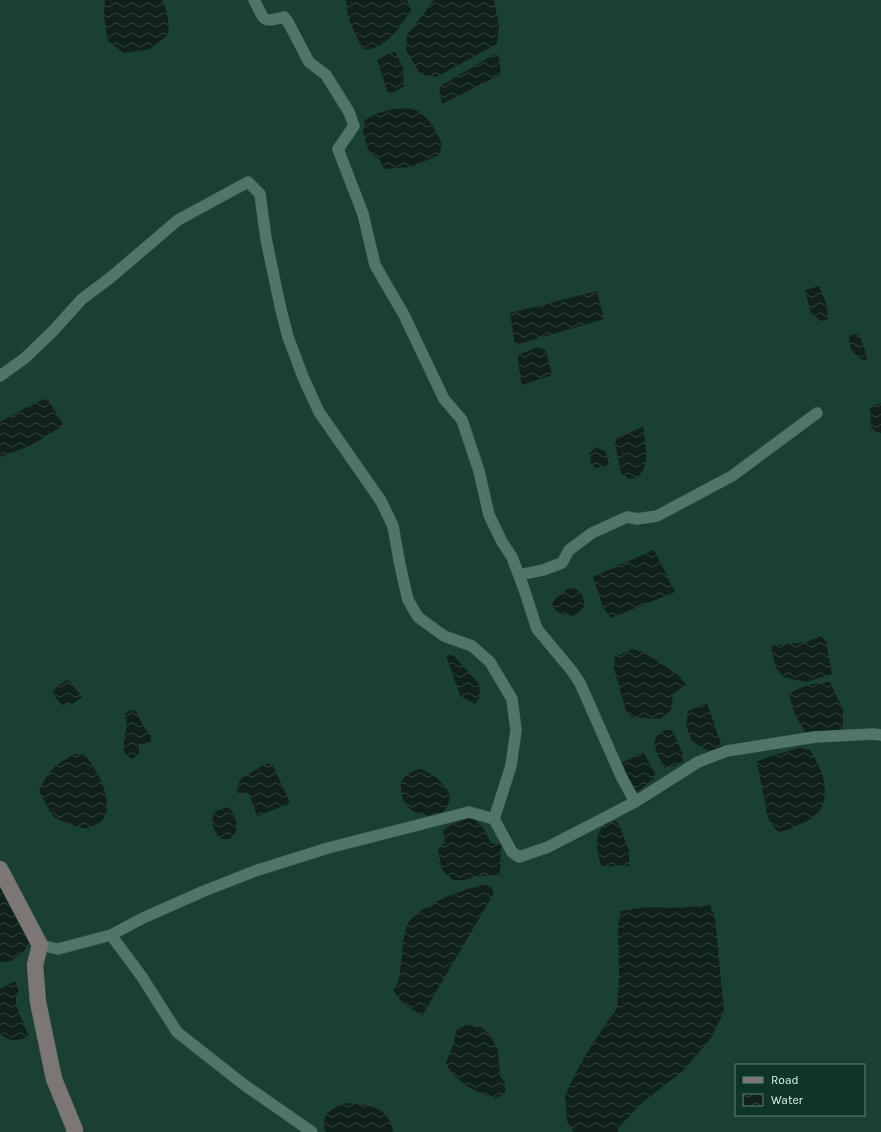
<svg xmlns="http://www.w3.org/2000/svg" width="881" height="1132" viewBox="0 0 881 1132" font-family="Karla,sans-serif">
  <style>
    .water { fill: url(#water-waves) }
    .lines { fill: none; stroke-linecap: round; stroke-linejoin: round }
    .street-casing { stroke: #3a5b51; stroke-width: 12 }
    .secondary-casing { stroke: #3a5b51; stroke-width: 17 }
    .street { stroke: #517668; stroke-width: 11 }
    .secondary { stroke: #7c7675; stroke-width: 16 }
  </style>
  <defs>
    <pattern id="water-waves" width="16" height="10" patternUnits="userSpaceOnUse"><rect width="16" height="10" fill="#10211b"/><path d="M0 5q4-4 8 0t8 0" fill="none" stroke="#32423c"/></pattern>
  </defs>
  <rect width="100%" height="100%" fill="#1a3f33"/>
  <path class="water" d="M105,0h57c5,12 8,21 6,35l-18,14 -26,4 -16,-12 -4,-25z
    M346,0h61l4,10c-9,15 -27,42 -48,39 -8,-16 -17,-31 -17,-49z
    M434,0h60l5,26 -2,18 -61,33 -16,-3 -14,-24 1,-16 5,-5z
    M395,52l8,15 1,19 -9,6 -7,1 -11,-33 11,-6z
    M495,54l4,2 2,18 -59,30 -3,-17z
    M393,109c5,0 13,-1 19,0 15,3 24,22 30,35l-3,11 -28,12 -28,2 -3,-9 -12,-10 -5,-18 2,-12 13,-7z
    M819,286l8,20 1,13 -7,2 -10,-8 -6,-23z
    M597,291l7,28 -89,26 -5,-32z
    M854,333h4c4,9 8,17 9,26l-1,1c-12,-1 -17,-12 -17,-23z
    M538,347l8,4 6,24 -30,10 -4,-22v-8z
    M47,399l16,24 -2,4 -31,19 -30,11v-35l36,-20z
    M881,403v30l-6,-2 -4,-4 -1,-19z
    M643,427c2,13 8,40 -5,49 -2,2 -6,2 -9,3l-8,-6 -6,-30 3,-6z
    M596,447l10,5 3,13 -13,3 -5,-4 -1,-11z
    M654,550l21,42 -64,26 -8,-11 -10,-30z
    M569,588c11,0 16,9 15,19l-10,9c-9,-1 -19,-2 -22,-12l4,-6z
    M821,636l5,5 6,33 -26,8 -23,-5 -8,-11 -4,-20 35,-4z
    M633,649l14,5 31,21 8,10 -13,9 -2,16 -11,9 -28,-2 -6,-6 -12,-42 1,-12z
    M449,655l5,1 25,28 1,13 -5,7 -10,-5 -5,-4 -14,-39z
    M67,680l4,3 11,14 -10,7 -10,1 -10,-12 7,-8z
    M830,682l13,28v17l-4,4 -34,1 -10,-18 -6,-19c11,-10 27,-12 41,-13z
    M707,703l15,44 -14,4 -16,-10 -6,-16 2,-14z
    M130,710l6,1 6,13 9,12v5l-4,3h-8v10l-7,5c-13,-7 -7,-17 -6,-29 1,-5 0,-10 -1,-16z
    M666,730h6l10,22 1,9 -6,4 -12,3c-4,-7 -14,-22 -9,-30 2,-4 7,-6 10,-8z
    M799,748l11,2c11,17 22,42 9,62 -4,6 -14,10 -21,13 -6,3 -12,6 -20,7l-10,-14 -11,-56 11,-5z
    M643,752l12,21 -1,5 -16,13 -6,-2 -12,-20 2,-6z
    M74,754l10,1c14,13 36,57 13,69 -11,6 -15,5 -26,0 -5,-2 -13,-4 -17,-7 -3,-2 -12,-21 -15,-26 11,-23 14,-24 35,-37z
    M270,763l4,5 16,35 -33,13 -8,-23h-11l-1,-6 4,-8 21,-13z
    M421,769c14,6 22,13 29,26 -2,18 -10,23 -27,20 -8,-2 -14,-5 -18,-12 -4,-5 -4,-15 -4,-21 5,-7 11,-12 20,-13z
    M228,807c13,11 12,38 -9,31 -6,-9 -8,-15 -5,-26z
    M468,818h5l10,9 8,16 10,2 -1,30 -22,1 -14,4h-11l-11,-10 -4,-20 7,-8 -2,-11 6,-5z
    M615,821l4,3 10,27v15l-11,-1 -11,2 -6,-2c-3,-12 -9,-30 3,-39 3,-3 8,-4 11,-5z
    M487,884l4,2 3,7 -72,123c-11,-8 -24,-14 -29,-27l5,-6c2,-9 3,-18 4,-27 1,-9 1,-19 4,-28 6,-21 60,-40 81,-44z
    M0,885l29,48v9l-4,8 -14,11 -11,1z
    M710,905l5,13 9,93 -13,27 -27,32 -41,32 -25,26v4h-44l-7,-11 -2,-25 9,-20 17,-30 26,-38 2,-32 -1,-52 3,-13 27,-4 29,1z
    M15,981l4,11 -3,5v8l13,32c-13,4 -18,5 -29,-3v-45z
    M466,1025l15,2 9,8 8,15 2,26 5,7v10l-9,5c-20,-5 -41,-16 -50,-35l8,-21 2,-11z
    M345,1103c21,2 45,2 48,29h-67l-2,-5 1,-11 6,-6z"/>
  <g class="lines">
    <defs>
      <path id="street" d="M254,0c11,19 6,24 30,17l4,5 21,40 17,13 23,37 5,14 -16,23 25,65 12,51 29,50 40,84 18,21 17,51 10,44 13,27 10,15 12,32 13,40 35,42 8,12 41,93 14,26
        M0,376l25,-18 28,-27 29,-32 28,-21 68,-58 70,-38 12,12 6,45 15,71 7,27 15,40 16,35 62,89 12,25 7,39 8,35 10,17 26,19 28,10 18,16 22,37 4,31 -5,36 -17,53
        M519,575l24,-5 19,-7 7,-13 23,-17 35,-16 10,2 20,-3 75,-40 85,-63
        M111,935l31,42 35,55 66,52 69,48
        M40,945l18,4 53,-14 32,-17 61,-27 51,-20 73,-23 141,-36 25,7 18,33 7,5 29,-10 87,-45 63,-40 29,-11 88,-14 58,-3 8,1"/>
      <path id="secondary" d="M0,869l40,76 -5,20 3,37 16,77 21,51 -1,2"/>
    </defs>
    <use href="#street" class="street-casing"/>
    <use href="#secondary" class="secondary-casing"/>
    <use href="#street" class="street"/>
    <use href="#secondary" class="secondary"/>
  </g>
  <rect x="735" y="1064" width="130" height="52" fill="#0f3529" stroke="#628177"/>
  <rect x="743" y="1077" width="20" height="6" fill="#7c7675" stroke="#628177"/>
  <text x="771" y="1084" font-size="12" fill="#dff3eb">Road</text>
  <rect x="743" y="1094" width="20" height="12" fill="url(#water-waves)" stroke="#628177"/>
  <text x="771" y="1104" font-size="12" fill="#dff3eb">Water</text>
</svg>
